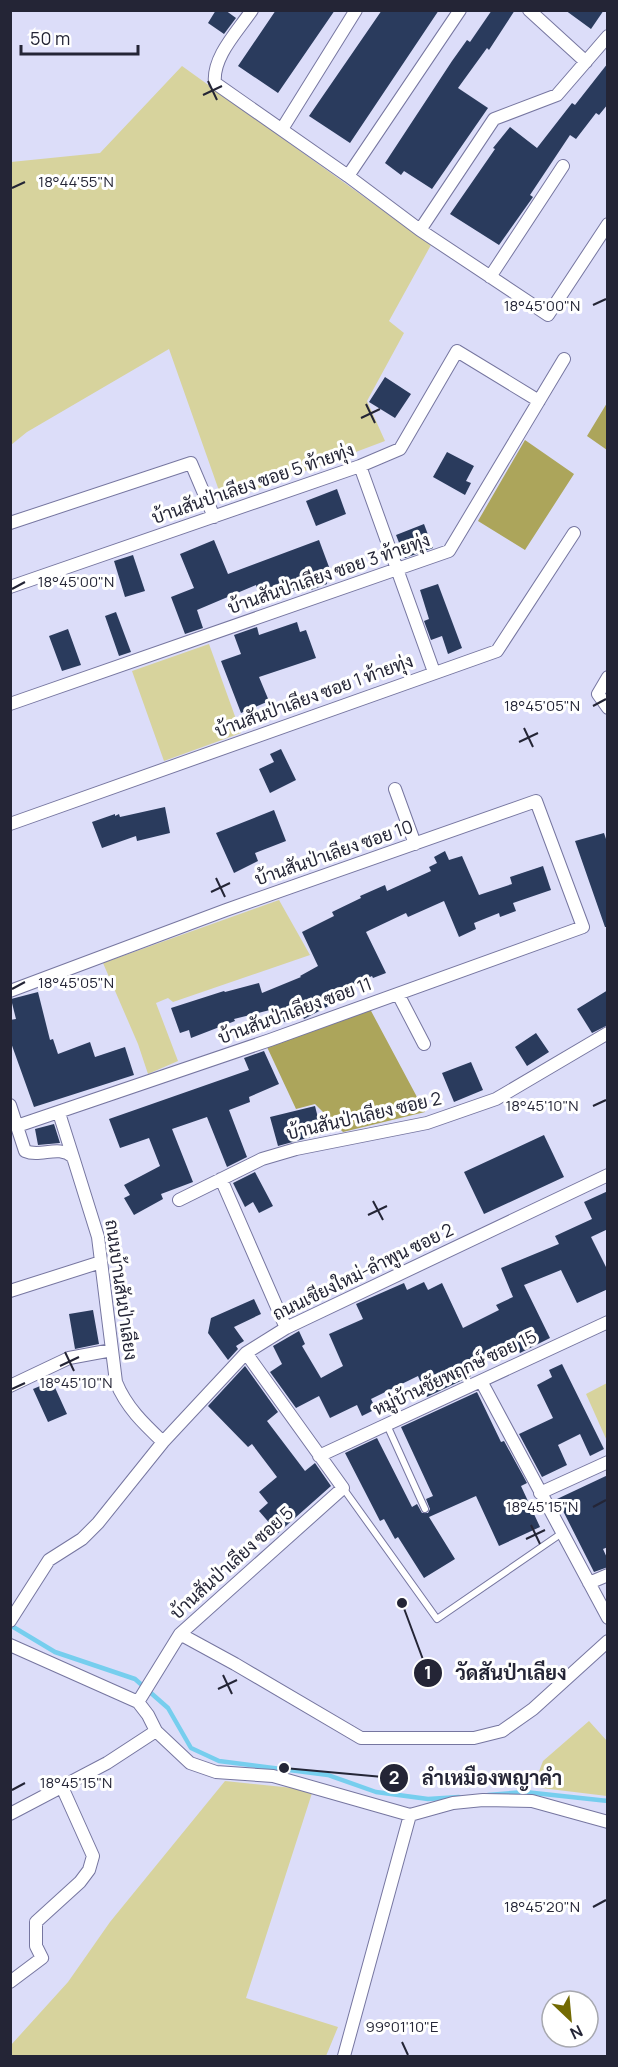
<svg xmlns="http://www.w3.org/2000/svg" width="618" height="2067" viewBox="0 0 618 2067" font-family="Manrope,Sarabun,sans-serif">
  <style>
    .green { fill: #d7d39d }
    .forest { fill: #aca55b }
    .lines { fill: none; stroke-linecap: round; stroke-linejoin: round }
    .stream { stroke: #76ceee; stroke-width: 4.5 }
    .building { fill: #2a3b5d }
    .service-casing { stroke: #7676a0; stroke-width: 8 }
    .minor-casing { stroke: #7676a0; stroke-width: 14 }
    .service { stroke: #fff; stroke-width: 6 }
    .minor { stroke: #fff; stroke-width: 12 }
    .ticks { fill: none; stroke: #242536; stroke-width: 2 }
    .labels { text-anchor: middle; stroke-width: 6; stroke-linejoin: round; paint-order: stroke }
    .street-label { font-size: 18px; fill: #242536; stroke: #fff }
    .ticks-label { font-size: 15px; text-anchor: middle; fill: #242536; stroke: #fff; stroke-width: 6; stroke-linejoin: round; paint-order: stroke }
    .leader { fill: none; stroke: #242536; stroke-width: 2 }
    .callout-dot { fill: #242536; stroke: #fff; stroke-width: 2 }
    .mark-label { font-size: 18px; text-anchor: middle; font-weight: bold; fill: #fff }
    .callout-label { font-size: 20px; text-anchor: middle; font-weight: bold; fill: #242536; stroke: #fff; stroke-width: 6; stroke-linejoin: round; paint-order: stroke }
  </style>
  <rect width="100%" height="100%" fill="#dcddf9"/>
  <path class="green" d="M182,66l249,179 -42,76 15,12 -37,68 18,40 -162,61 -54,-153 -142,83 -16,13v-283l89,-9z
    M209,644l32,89 -77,28 -32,-90z
    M279,900l31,55 -137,47 -5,-4 -12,5 22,58 -30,13 -10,-30 -35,-81z
    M607,1383v58l-21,-47z
    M589,1721l18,20v55l-74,-9 10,-26z
    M225,1781l88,9 -67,208 92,29 -12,29 -82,-1v1h-233v-11l57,-63 42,-60z"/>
  <path class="forest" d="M607,403v47l-20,-14z
    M525,440l49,34 -49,76 -47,-29z
    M370,1009l55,103 -82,20 -28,-28 -19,5 -29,-62z"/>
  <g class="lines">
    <path class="stream" d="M10,1625l45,27 80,27 33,29 23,40 28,13 109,14 48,17 52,7 31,-2
      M488,1795l37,-3 83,9"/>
  </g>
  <path class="building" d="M216,10h9l11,8 -12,16 -16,-11z
    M276,10h59l-57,83 -40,-27z
    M382,10h57l-89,133 -41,-27z
    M492,10h23l-26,40 -2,-2 -29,40 30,20 -56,81 -28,-18 -3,4 -16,-12 67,-102 15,-21 3,2z
    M565,10h39l-13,19z
    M608,63v41l-9,11 -3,-2 -20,26 -6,-4 -40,60 3,2 -34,48 -49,-31 45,-65 -2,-1 17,-21 27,21 35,-45 3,2z
    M385,377l26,17 -16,24 -26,-16z
    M447,452l27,14 -8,15 5,2 -6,12 -32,-18z
    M337,489l9,25 -30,12 -10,-25z
    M424,524l9,24 -28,10 -9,-23z
    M214,540l14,34 91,-34 13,35 -7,3 2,6 -16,6 -2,-5 -36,14 -3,-9 -11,4 -3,-9 -59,25 6,18 -18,6 -14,-37 23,-9 -14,-34z
    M133,555l12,36 -20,6 -11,-36z
    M438,584l24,64 -14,6 -6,-18 -11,4 -7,-19 5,-2 -9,-29z
    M116,612l15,40 -12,4 -14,-40z
    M297,622l3,10 6,-2 10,28 -57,19 10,24 -28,12 -20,-52 20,-7 -7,-19 23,-8 2,8z
    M68,629l13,36 -19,6 -13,-35z
    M281,749l15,31 -26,13 -11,-24 15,-7 -4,-8z
    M165,807l5,26 -33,8 -1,-5 -34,12 -10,-26 23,-8v2l4,-2 1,3z
    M274,810l12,31 -31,12 3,8 -24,12 -18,-40z
    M604,833l4,12v82h-3l-30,-86z
    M445,851l4,9 13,-4 17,39 33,-11 -2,-7 33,-11 8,24 -38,13 3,8 -16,6 -1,-4 -25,10 2,6 -17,8 -15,-36 -36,16 -2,-4 -36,17 -4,2 20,41 -13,5 -1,-2 -36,17 4,7 -36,19 -2,-4 -18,7 -6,-14 -44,11 1,2 -44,17 -2,-8 -9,3 -9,-25 53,-17 1,1 34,-9 3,10 39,-16 -1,-1 18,-10 -16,-34 32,-16 -2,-4 29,-14 -1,-2 25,-11 2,6 44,-20 -2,-4 8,-4 -3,-6z
    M608,990v35l-16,8 -15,-24z
    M38,992l12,48 3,-1 5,15 32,-12 5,15 30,-10 9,28 -100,32 -24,-67v-20l6,-1 -5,-20z
    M536,1033l13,19 -22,14 -12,-19z
    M264,1051l15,33 -30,13 1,5 -21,8 18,47 -20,10 -20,-50 -35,12 21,53 -32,12 2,5 -29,16 -10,-17 6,-3 -6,-10 36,-19 -11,-28 -29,10 -11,-29 140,-49 -5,-12z
    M471,1062l12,28 -29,12 -12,-29z
    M315,1106l7,28 -44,12 -8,-29z
    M54,1124l6,19 -22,2 -3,-16z
    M544,1135l20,42 -80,37 -20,-42z
    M255,1172l18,34 -14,7 -6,-11 -8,5 -12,-24z
    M608,1191v38l-17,8 17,34v18l-31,14 -16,-33 -37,15 26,53 -30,15 -5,-9 -46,23 2,9 -44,21 -9,-21 -47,23 5,10 -14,7 -5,-11 -27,13 -11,-22 -23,12 -26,-36 12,-8 -9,-18 26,-15 6,13 -3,2 19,32 22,-12 -14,-32 34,-15 -7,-15 48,-21 3,7 17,-8 4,8 14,-7 21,45 36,-18 -3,-5 17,-8 -12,-29 58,-24 -4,-8 37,-17 -8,-17z
    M254,1299l7,15 -27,13 10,14 -8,5 2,3 -10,11 -20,-27 3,-15z
    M93,1310l6,34 -24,5 -6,-35z
    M562,1364l42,85 -14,7 -10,-22 -22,11 9,20 -25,12 -23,-43 34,-16 -16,-33 15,-8 -3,-7z
    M245,1366l33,46 -11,9 38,50 10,-8 16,23 -53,47 -19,-22 9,-8 -9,-11 18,-15 -25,-33 -4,3 -40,-41z
    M52,1381l15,33 -19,8 -15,-33z
    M477,1392l24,50 3,-1 23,42 -6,3 19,41 -41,19 -23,-50 -47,21 26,42 -31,19 -26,-41 -3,2 -11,-20 -4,2 -35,-68 32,-15 35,69 5,-3 5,9h6l2,-4 -4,-10 7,-3 -32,-69z
    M608,1475v72l-5,2 5,11v7l-14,5 -37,-73z"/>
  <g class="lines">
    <defs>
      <path id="service" d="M387,1425l38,84
        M343,1488l94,131 125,-86"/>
      <path id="minor" d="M252,10c-14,21 -40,47 -37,73l133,93 72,54 128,85 60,-91
        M529,10l57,52
        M282,129l74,-119
        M348,176l112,-166
        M420,230l74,-111 63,-24 51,-59
        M490,277l73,-111
        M360,466l74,206
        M10,523l181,-60 23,54
        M10,587l350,-121 40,-17 57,-98 82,50
        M608,677l-10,17 10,14
        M10,704l439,-153 115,-192
        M395,789l20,55
        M10,824l487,-173 77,-118
        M10,991l216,-81 310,-109 47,126 -313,113 -253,86
        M398,994l26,50
        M10,1105l15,46c16,7 33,-7 48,6l25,80 18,145c10,25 28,42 47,60
        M59,1113l14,44
        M221,1179l65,149
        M179,1200l83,-41 34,-10 131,-26 69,-24 112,-66
        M10,1291l91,-29
        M481,1381l127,237
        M10,1386l59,-28 43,-8
        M319,1456l289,-134
        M540,1493l68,-31
        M589,1583l19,-8
        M10,1621l39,-61 33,-21 16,-16 65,-81 83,-89 40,-25 322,-153
        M180,1634l55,30 126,74h113l28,-7 31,-22 75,-68
        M10,1645l128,57 10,13 8,16 34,32 26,9 57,4 137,39 43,-12 30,-3 49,1 76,21
        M138,1702l42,-68 163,-146 -97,-135
        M10,1814l97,-51 49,-32
        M10,1982l32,-24 -6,-12v-24l44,-40 9,-12 4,-14 -31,-69
        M344,2056l66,-241"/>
    </defs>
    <use href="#service" class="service-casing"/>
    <use href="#minor" class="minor-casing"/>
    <use href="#service" class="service"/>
    <use href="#minor" class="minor"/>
  </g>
  <path class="ticks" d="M208,81l9,19M203,95l19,-9M12,188l13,-6M593,305l13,-6M366,404l9,19M361,418l19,-9M12,589l13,-7M593,706l13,-7M524,728l9,19M519,742l19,-9M216,878l9,19M211,892l19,-9M12,989l13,-7M593,1106l13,-6M373,1201l10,19M368,1215l19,-9M65,1352l9,19M60,1366l19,-9M12,1389l13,-6M593,1507l13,-7M531,1525l9,19M526,1539l19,-9M223,1675l9,19M218,1689l19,-9M12,1790l13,-7M593,1907l13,-7M402,2042l6,13"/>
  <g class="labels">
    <g class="street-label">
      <text transform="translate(253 484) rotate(-19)" y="6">บ้านสันป่าเลียง ซอย 5 ท้ายทุ่ง</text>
      <text transform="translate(329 574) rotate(-19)" y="6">บ้านสันป่าเลียง ซอย 3 ท้ายทุ่ง</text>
      <text transform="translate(314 696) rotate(-20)" y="6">บ้านสันป่าเลียง ซอย 1 ท้ายทุ่ง</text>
      <text transform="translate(334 853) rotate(-19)" y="6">บ้านสันป่าเลียง ซอย 10</text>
      <text transform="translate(295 1011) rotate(-20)" y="6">บ้านสันป่าเลียง ซอย 11</text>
      <text transform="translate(364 1116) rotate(-13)" y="6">บ้านสันป่าเลียง ซอย 2</text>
      <text transform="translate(363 1272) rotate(-26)" y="6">ถนนเชียงใหม่-ลำพูน ซอย 2</text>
      <text transform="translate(121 1290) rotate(82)" y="6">ถนนบ้านสันป่าเลียง</text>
      <text transform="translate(455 1373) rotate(-25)" y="6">หมู่บ้านชัยพฤกษ์ ซอย 15</text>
      <text transform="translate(232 1563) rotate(-42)" y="6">บ้านสันป่าเลียง ซอย 5</text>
    </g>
  </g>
  <g class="ticks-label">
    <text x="76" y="187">18°44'55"N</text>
    <text x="542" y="311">18°45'00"N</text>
    <text x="76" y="587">18°45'00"N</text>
    <text x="542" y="711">18°45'05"N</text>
    <text x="76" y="988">18°45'05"N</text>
    <text x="542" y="1111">18°45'10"N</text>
    <text x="76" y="1388">18°45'10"N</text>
    <text x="542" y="1512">18°45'15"N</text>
    <text x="76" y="1788">18°45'15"N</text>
    <text x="542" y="1912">18°45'20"N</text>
    <text x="402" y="2032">99°01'10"E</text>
  </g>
  <path class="leader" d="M402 1603L428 1673M284 1768L394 1778"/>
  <g class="callout-dot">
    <circle cx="402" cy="1603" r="6"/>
    <circle cx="284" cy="1768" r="6"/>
    <circle cx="428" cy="1673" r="15"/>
    <circle cx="394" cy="1778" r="15"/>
  </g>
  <g class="mark-label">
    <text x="428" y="1679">1</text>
    <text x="394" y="1784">2</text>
  </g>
  <g class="callout-label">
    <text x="511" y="1680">วัดสันป่าเลียง</text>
    <text x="492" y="1785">ลำเหมืองพญาคำ</text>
  </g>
  <rect width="618" height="2067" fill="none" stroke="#242536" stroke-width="24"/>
  <g transform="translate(570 2019) rotate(154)"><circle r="28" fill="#ffffff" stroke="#a7a8af" stroke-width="1.5"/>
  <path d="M0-4.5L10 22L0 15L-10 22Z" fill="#736a02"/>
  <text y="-9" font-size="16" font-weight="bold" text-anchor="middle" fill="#242536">N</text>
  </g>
  <path d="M21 45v9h117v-9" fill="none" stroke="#242536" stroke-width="3"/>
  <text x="30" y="45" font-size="18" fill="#242536" stroke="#ffffff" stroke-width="4.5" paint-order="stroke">50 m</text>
</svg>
